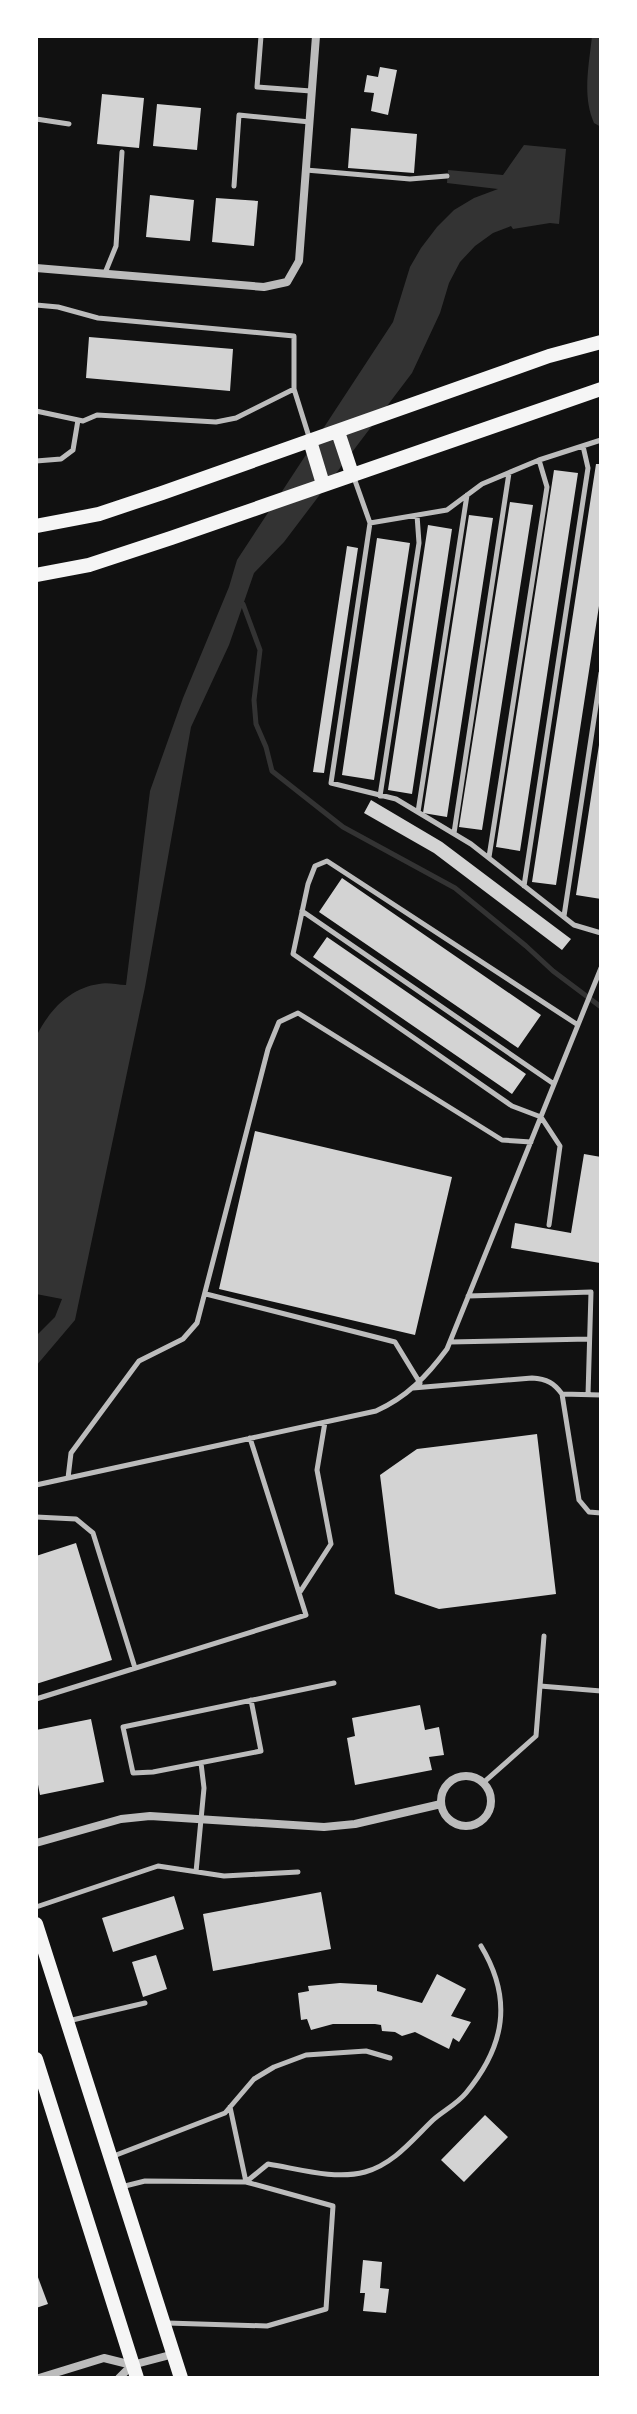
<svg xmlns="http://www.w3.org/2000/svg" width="637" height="2414" viewBox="0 0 637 2414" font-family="Rubik,sans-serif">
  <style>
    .water { fill: #333 }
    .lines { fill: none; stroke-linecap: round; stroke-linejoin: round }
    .stream { stroke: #333; stroke-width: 5 }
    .building { fill: #d3d3d3 }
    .service { stroke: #bcbcbc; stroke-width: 5 }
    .minor { stroke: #bcbcbc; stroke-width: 8 }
    .primary { stroke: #f5f5f5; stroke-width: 14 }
  </style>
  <rect width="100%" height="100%" fill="#111"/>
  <path class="water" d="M592,36h9v91l-7,-4c-12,-27 -5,-58 -2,-87z
    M524,145l42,4 -7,75 -9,-1 -37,6 -2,-3 -18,7 -18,13 -15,16 -11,21 -9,30 -28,60 -128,169 -30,31 -25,72 -38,82 -46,260 -70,333 -39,46v-30l19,-19 7,-18 -26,-5v-257c12,-25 33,-49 63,-53 8,-2 18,1 27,1l24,-194 33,-93 46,-111 8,-27 156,-238 17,-55 11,-19 16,-21 17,-17 20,-12 24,-9 -51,-6 1,-13 55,5z"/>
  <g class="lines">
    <path class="stream" d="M243,604l17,46 -6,50 2,24 10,23 6,24 71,56 112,61 71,58 27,25 48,36"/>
  </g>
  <path class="building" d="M380,67l17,3 -9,45 -17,-4 3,-18 -10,-1 3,-17 11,2z
    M102,94l42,4 -5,50 -42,-4z
    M157,104l44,4 -4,42 -44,-4z
    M351,128l66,6 -3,39 -66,-5z
    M150,195l44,5 -4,41 -44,-4z
    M216,198l42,3 -4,45 -42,-4z
    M89,337l144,12 -3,42 -144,-13z
    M596,464h5v129l-45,292 -24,-3z
    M554,470l24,3 -58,378 -24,-4z
    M510,502l23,3 -51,325 -23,-3z
    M469,515l24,3 -46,299 -24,-4z
    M428,525l24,4 -40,265 -24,-4z
    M377,538l33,5 -36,237 -32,-5z
    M347,546l11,2 -34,225 -11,-1z
    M599,745h2v154l-25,-4z
    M371,800l71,42 129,97 -9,11 -128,-97 -70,-40z
    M342,878l199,137 -23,33 -199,-136z
    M327,937l199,137 -14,20 -199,-137z
    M255,1131l197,46 -37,158 -196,-46z
    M584,1154l17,3 -1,106 -89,-15 4,-25 56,10z
    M537,1434l19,160 -117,15 -44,-15 -15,-119 37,-26z
    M76,1543l36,117 -76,24v-128z
    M420,1705l5,25 14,-3 5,28 -15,2 3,13 -77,15 -8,-47 8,-2 -3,-18z
    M91,1719l13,63 -64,13 -4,-21v-44z
    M321,1892l10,57 -118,22 -10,-57z
    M174,1896l10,33 -71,23 -11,-34z
    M156,1955l11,34 -24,8 -11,-35z
    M437,1974l29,15 -15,27 20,6 -12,20 -6,-4 -4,11 -34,-17 -13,4 -7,-4 -13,-1 -1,-6 -6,-1h-42l-22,6 -4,-11 -6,1 -3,-27 11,-2 -1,-5 32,-3 37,2v6l45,12z
    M485,2115l23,22 -44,45 -23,-22z
    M363,2260l19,2 -2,26 9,1 -3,24 -23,-2 2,-18h-5z
    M36,2272l12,32 -12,4z"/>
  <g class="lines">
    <path class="service" d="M261,36l-4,51 54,4
      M36,119l33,5
      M306,170l104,9 37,-3
      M234,186l5,-71 71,7
      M105,273l11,-27 6,-94
      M36,305l22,2 40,11 196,18v53l16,51
      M36,411l47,10 14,-6 119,7 20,-4 58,-29
      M36,461l25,-2 12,-9 5,-30
      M353,475l17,48 -39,260 65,16 75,45 103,81 27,8
      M370,523l77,-13 35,-26 57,-24 62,-20
      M380,796l39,-253 -2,-28
      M418,812l49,-317
      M454,833l55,-360
      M489,857l58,-370 -8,-27
      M524,886l64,-418 -5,-22
      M302,911l252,173
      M564,916l37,-243
      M549,1225l11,-79 -19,-29 -29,-11 -219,-152 15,-70 7,-18 12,-5 251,164
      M206,1294l189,48 25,41
      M468,1296l123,-4 -3,103
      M450,1342l139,-3
      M413,1388l119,-10c15,1 22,5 30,16l17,106 10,12 12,1
      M562,1394l39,1
      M68,1478l3,-25 68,-92 44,-22 14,-16 71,-274 11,-27 19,-9 204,127 29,2
      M36,1485l340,-74c31,-14 51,-35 71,-62l154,-381
      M36,1517l40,2 17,14 42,135
      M300,1592l31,-48 -14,-74 8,-48
      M540,1686l61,5
      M36,1699l270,-84 -56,-177
      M251,1700l10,51 -108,21 -20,1 -10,-46 211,-44
      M483,1783l53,-47 8,-100
      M196,1872l8,-84 -3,-25
      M36,1907l122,-41 66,10 74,-4
      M68,2021l77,-18
      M111,2157l114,-44 29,-34 20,-12 32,-12 60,-4 24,7
      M121,2187l24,-6 101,1 22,-18c31,5 67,16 97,8 29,-8 48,-33 68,-52 10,-9 24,-16 33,-27 39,-47 47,-94 15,-147
      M167,2323l100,3 59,-17 7,-103 -87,-24 -16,-75"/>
    <path class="minor" d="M36,268l228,19 23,-5 12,-21 17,-225
      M441 1801a25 25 0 1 1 50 0a25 25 0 1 1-50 0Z
      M36,1843l85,-24 29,-3 174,11 31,-3 86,-20
      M39,2378l65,-20 28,7 42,-11
      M119,2378l13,-13"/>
    <path class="primary" d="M338,432l14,42
      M310,441l13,43
      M36,526l63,-12 63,-21 387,-137 52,-14
      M36,575l53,-10 82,-27 430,-149
      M36,1924l145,454
      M36,2059l101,319"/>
  </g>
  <rect width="637" height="2414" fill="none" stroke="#ffffff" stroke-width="76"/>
</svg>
